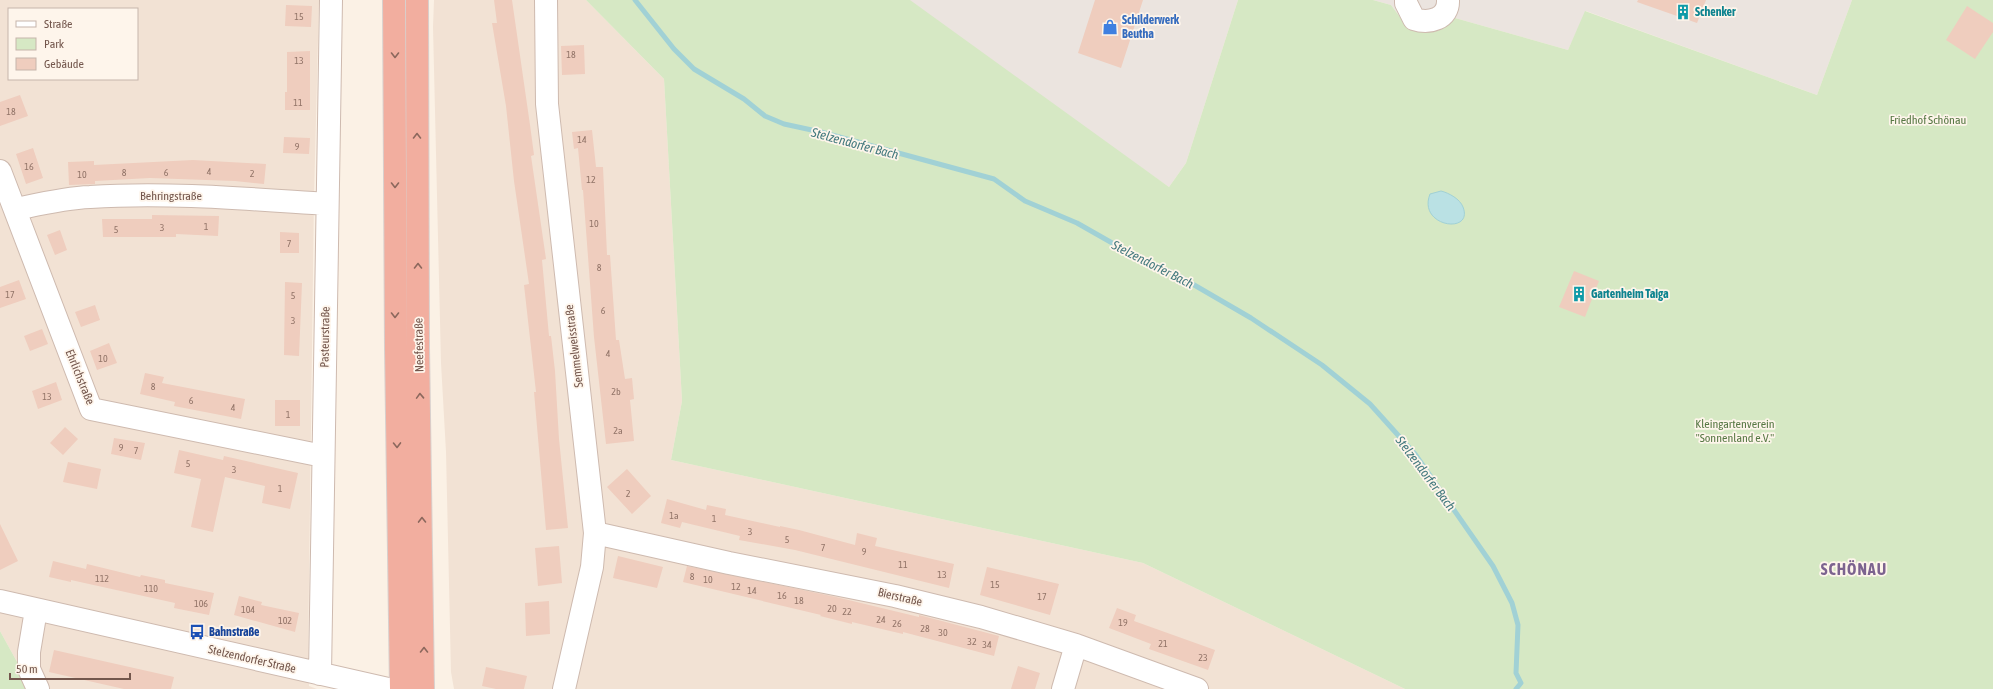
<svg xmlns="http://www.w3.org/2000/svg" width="1993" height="689" viewBox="0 0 1993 689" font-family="'Asap Condensed',sans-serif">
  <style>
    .residential { fill: #f2e2d4; fill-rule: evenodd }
    .industrial { fill: #ebe4df }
    .green { fill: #d6e8c4 }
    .water { fill: #bae1e4; stroke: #a1d1d5 }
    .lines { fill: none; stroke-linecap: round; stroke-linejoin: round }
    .stream { stroke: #a1d1d5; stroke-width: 5 }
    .building { fill: #efcdbe }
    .minor-casing { stroke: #cebaaf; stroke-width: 24 }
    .highway-casing { stroke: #d8d0cd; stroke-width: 24 }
    .minor { stroke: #fff; stroke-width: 22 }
    .highway { stroke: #f2ae9f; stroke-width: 22 }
    .oneway { stroke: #8c685d }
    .labels { text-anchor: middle; stroke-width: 3.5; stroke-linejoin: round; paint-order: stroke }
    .number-label { font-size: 10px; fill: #927468 }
    .culture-label { font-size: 12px; font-weight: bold; fill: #0d838f; stroke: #fef5eb; text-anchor: start }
    .shop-label { font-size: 12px; font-weight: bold; fill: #366cbe; stroke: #fef5eb; text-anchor: start }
    .park-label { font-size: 12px; fill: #577844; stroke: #fef5eb }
    .street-label { font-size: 12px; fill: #73564c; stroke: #fef5eb }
    .transit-label { font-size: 12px; font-weight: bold; fill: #164399; stroke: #fef5eb; text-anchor: start }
    .water-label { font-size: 13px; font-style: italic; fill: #43797e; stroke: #fef5eb }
    .district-label { font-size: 16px; font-weight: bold; letter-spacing: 1px; fill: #7c638f; stroke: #fef5eb }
  </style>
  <rect width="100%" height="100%" fill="#fbf1e5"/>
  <path class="residential" d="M0,0h319l-5,198 -6,458 1,30 8,3h-285l-32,-58zM9,9h128v70h-128z
    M434,0h152l78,79 18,322 -11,59 472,103 262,126h-951l-3,-17 -5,-220 -5,-89 -8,-336z"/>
  <path class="industrial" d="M901,0h337l-52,163 -17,24z
    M1373,0h479l-35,95 -231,-84 -18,39 -113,-32 -17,13 -29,-2 -18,-24z"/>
  <path class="green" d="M586,0h324l259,187 17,-24 52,-163h135l18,5 18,24 29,2 17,-13 113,32 17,-39 232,84 35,-95h141v689h-588l-262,-126 -472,-103 11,-59 -18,-322z
    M0,631l32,58h-32z"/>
  <path class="water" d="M1441,191c8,2 19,8 22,16 11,28 -46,20 -33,-13z"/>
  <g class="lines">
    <path class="stream" d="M635,0l39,49 20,20 50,30 21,17 19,8 37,8 173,47 31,22 52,22 58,33 42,19 74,43 71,47 48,39 45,50 78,112 19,37 6,22 -2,48 5,10 -5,6"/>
  </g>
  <path class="building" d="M494,0h18l18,125 4,30 -3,1 15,103 -4,1 7,76h2l4,35 4,68 9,89 -22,2 -12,-138h2l-12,-107 5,-1 -15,-103 -8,-75 -14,-83h5z
    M1095,0h48l-22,68 -43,-15z
    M1638,0h68l-9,23 -60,-21z
    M286,5l26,1 -1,21 -26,-1z
    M1967,6l26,17v9l-18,27 -29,-19z
    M584,45l1,29 -23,1 -1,-29z
    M310,51v59h-25v-18h2v-40z
    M20,95l8,21 -28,10v-24z
    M592,130l4,37h7l4,88h3l6,85h3l6,39 7,-1 2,21 -4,1 4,41 -28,3 -12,-107 -11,-147h-1l-4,-42 -4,1 -2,-17z
    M284,137l26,1 -1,16 -26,-1z
    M33,148l10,30 -17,6 -10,-30z
    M193,160l73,4 -2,20 -29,-3 -85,-3 -55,3v3l-26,1 -1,-23 26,-1v4z
    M152,215l67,1 -1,20 -42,-2v3h-73l-1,-18h50z
    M60,230l7,20 -12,5 -8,-20z
    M280,232l19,1v20h-19z
    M1574,271l25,10 -14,36 -26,-10z
    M19,280l7,19 -26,9v-21z
    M285,282l17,1 -3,73 -15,-1z
    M95,305l5,15 -19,7 -6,-15z
    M42,329l6,15 -18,7 -6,-15z
    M109,343l8,20 -20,7 -7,-19z
    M145,373l19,4 -2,6 83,16 -4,20 -67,-13 1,-4 -35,-8z
    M56,382l6,18 -24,9 -6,-18z
    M275,400h25v26h-25z
    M65,427l13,12 -15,16 -13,-12z
    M114,438l31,5 -4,17 -30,-6z
    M179,450l44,10 1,-4 74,17 -8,36 -28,-6 3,-17 -40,-9 -12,55 -22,-5 10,-48 -27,-6z
    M68,462l33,7 -4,20 -34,-7z
    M627,469l24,27 -19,18 -25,-27z
    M667,499l39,11 1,-5 19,4 -1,6 55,12v-1l19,4 56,15 2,-12 20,5 -2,8 79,18 -5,24 -154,-38 -56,-10 1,-4 -58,-14 -2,6 -19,-5z
    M0,524l18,37 -18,9z
    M559,546l3,37 -24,3 -3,-38z
    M618,556l45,11 -6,21 -44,-10z
    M53,561l33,8 1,-5 53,13 1,-2 24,5v3l49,10 -5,22 -35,-7 1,-5 -104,-23v2l-22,-5z
    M687,566l149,31 83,20v-2l80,21 -5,20 -91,-24v2l-51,-12v2l-32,-8 1,-1 -138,-33z
    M987,567l72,17 -9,31 -70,-20z
    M239,596l23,6 -1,3 38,8 -4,19 -61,-17z
    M549,601l1,33 -24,2 -1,-33z
    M1117,608l19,7 -2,6 81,29 -7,20 -59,-21 2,-5 -42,-16z
    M54,650l120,27 -3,12h-47l-75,-17z
    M1018,666l22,7 -5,16h-24z
    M486,667l41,9 -3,13h-28l-14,-3z"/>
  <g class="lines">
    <defs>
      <path id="minor" d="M546,0l1,104 48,429 -3,34 -28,122
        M1406,0v3l8,16c15,5 35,0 34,-19
        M0,171l91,238 232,47
        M16,209c24,-5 49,-11 74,-12 79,-5 158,2 237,7
        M595,533l134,30 166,33 86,21 95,28 121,44
        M0,601l388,88
        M36,610l-7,42v17l9,20
        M320,674l11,-674
        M1063,689l13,-44"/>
      <path id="highway" d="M394,0l2,348 5,341
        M417,0l1,347 5,342"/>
    </defs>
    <use href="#minor" class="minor-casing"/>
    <use href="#highway" class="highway-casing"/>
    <use href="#minor" class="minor"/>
    <use href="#highway" class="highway"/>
  </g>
  <defs><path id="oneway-chevron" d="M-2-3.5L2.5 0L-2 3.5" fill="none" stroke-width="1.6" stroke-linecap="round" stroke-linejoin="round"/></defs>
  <g class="oneway">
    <use href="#oneway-chevron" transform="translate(395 55) rotate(90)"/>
    <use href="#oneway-chevron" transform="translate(417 136) rotate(-90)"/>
    <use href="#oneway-chevron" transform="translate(395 185) rotate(90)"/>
    <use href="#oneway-chevron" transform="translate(418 266) rotate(-90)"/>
    <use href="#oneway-chevron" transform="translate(395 315) rotate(90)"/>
    <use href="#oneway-chevron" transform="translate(420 396) rotate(-92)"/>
    <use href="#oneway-chevron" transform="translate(397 445) rotate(89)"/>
    <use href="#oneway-chevron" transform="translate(422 520) rotate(-91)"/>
    <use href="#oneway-chevron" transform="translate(424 650) rotate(-90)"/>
  </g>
  <defs>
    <symbol id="building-bare" viewBox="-9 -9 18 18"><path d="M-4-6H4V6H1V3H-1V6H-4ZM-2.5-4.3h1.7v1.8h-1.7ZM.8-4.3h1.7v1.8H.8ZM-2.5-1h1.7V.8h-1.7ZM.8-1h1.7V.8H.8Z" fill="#0f9aa8" stroke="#fef5eb" stroke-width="2.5" paint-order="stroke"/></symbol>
    <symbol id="shop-bare" viewBox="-9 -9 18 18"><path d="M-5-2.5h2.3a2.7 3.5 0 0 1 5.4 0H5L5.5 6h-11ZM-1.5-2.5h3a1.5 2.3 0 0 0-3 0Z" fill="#3f7fe0" stroke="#fef5eb" stroke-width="2.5" paint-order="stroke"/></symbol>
    <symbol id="bus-bare" viewBox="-9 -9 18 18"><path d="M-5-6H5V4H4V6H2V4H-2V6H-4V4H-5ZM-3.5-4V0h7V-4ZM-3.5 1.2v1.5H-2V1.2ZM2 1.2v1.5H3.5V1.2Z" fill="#1a4fb4" stroke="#fef5eb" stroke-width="2.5" paint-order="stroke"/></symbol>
  </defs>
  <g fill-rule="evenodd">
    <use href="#building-bare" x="1672" y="1" width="22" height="22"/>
    <use href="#shop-bare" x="1099" y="16" width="22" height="22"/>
    <use href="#building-bare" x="1568" y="283" width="22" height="22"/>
    <use href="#bus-bare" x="186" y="621" width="22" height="22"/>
  </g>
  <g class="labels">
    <g class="number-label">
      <text x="299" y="20">15</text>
      <text x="571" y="58">18</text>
      <text x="299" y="64">13</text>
      <text x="298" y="106">11</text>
      <text x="11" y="115">18</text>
      <text x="582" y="143">14</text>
      <text x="297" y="150">9</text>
      <text x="29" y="170">16</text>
      <text x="209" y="175">4</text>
      <text x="124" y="176">8</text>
      <text x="166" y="176">6</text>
      <text x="252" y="177">2</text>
      <text x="82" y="178">10</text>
      <text x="591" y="183">12</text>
      <text x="594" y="227">10</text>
      <text x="206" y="230">1</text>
      <text x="162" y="231">3</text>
      <text x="116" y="233">5</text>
      <text x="289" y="247">7</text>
      <text x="599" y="271">8</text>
      <text x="10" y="298">17</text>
      <text x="293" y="299">5</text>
      <text x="603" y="314">6</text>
      <text x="293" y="324">3</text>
      <text x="608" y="357">4</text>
      <text x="103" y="362">10</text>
      <text x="153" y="390">8</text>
      <text x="616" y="395">2b</text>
      <text x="47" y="400">13</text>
      <text x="191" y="404">6</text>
      <text x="233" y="411">4</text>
      <text x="288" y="418">1</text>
      <text x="618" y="434">2a</text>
      <text x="121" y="451">9</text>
      <text x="136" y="454">7</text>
      <text x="188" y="467">5</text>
      <text x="234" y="473">3</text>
      <text x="280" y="492">1</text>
      <text x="628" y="497">2</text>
      <text x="674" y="519">1a</text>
      <text x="714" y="522">1</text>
      <text x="750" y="535">3</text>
      <text x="787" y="543">5</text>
      <text x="823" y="551">7</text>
      <text x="864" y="555">9</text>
      <text x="903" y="568">11</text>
      <text x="942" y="578">13</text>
      <text x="692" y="580">8</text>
      <text x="102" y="582">112</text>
      <text x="708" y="583">10</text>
      <text x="995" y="588">15</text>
      <text x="736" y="590">12</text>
      <text x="151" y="592">110</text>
      <text x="752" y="594">14</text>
      <text x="782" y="599">16</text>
      <text x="1042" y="600">17</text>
      <text x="799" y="604">18</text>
      <text x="201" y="607">106</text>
      <text x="832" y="612">20</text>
      <text x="248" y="613">104</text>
      <text x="847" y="615">22</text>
      <text x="881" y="623">24</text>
      <text x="285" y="624">102</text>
      <text x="1123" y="626">19</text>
      <text x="897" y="627">26</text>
      <text x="925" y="632">28</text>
      <text x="943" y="636">30</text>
      <text x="972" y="645">32</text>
      <text x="1163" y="647">21</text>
      <text x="987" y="648">34</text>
      <text x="1203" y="661">23</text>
    </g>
    <g class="culture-label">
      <text x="1695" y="16">Schenker</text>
      <text x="1591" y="298">Gartenheim Taiga</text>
    </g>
    <g class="shop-label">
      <text x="1122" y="24">Schilderwerk<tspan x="1122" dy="14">Beutha</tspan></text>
    </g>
    <g class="park-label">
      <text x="1928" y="124">Friedhof Schönau</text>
      <text x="1735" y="428">Kleingartenverein<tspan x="1735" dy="14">"Sonnenland e.V."</tspan></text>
    </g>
    <g class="street-label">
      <text x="171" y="200">Behringstraße</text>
      <text transform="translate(325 337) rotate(-89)" y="4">Pasteurstraße</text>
      <text transform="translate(419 345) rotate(-91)" y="4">Neefestraße</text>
      <text transform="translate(574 346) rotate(-97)" y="4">Semmelweisstraße</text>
      <text transform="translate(80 377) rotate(68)" y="4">Ehrlichstraße</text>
      <text transform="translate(900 597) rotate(13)" y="4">Bierstraße</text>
      <text transform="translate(252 659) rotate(13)" y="4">Stelzendorfer Straße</text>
    </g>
    <g class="transit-label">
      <text x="209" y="636">Bahnstraße</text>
    </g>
    <g class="water-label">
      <text transform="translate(855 143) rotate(15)" y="5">Stelzendorfer Bach</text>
      <text transform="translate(1153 264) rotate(27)" y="5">Stelzendorfer Bach</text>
      <text transform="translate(1426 473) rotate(53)" y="5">Stelzendorfer Bach</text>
    </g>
    <g class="district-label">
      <text x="1854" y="575">SCHÖNAU</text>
    </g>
  </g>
  <rect x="8" y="8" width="130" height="72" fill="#fef5eb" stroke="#c6b5ab"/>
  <rect x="16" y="21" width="20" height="6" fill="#ffffff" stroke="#c6b5ab"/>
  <text x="44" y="28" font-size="12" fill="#73564c">Straße</text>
  <rect x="16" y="38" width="20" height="12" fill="#d6e8c4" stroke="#c6b5ab"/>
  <text x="44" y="48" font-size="12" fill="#73564c">Park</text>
  <rect x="16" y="58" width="20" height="12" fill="#efcdbe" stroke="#c6b5ab"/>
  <text x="44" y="68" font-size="12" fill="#73564c">Gebäude</text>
  <path d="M10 673v6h120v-6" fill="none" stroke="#73564c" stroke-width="2"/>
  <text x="16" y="673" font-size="12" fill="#73564c" stroke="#fef5eb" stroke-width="3" paint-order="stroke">50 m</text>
</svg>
